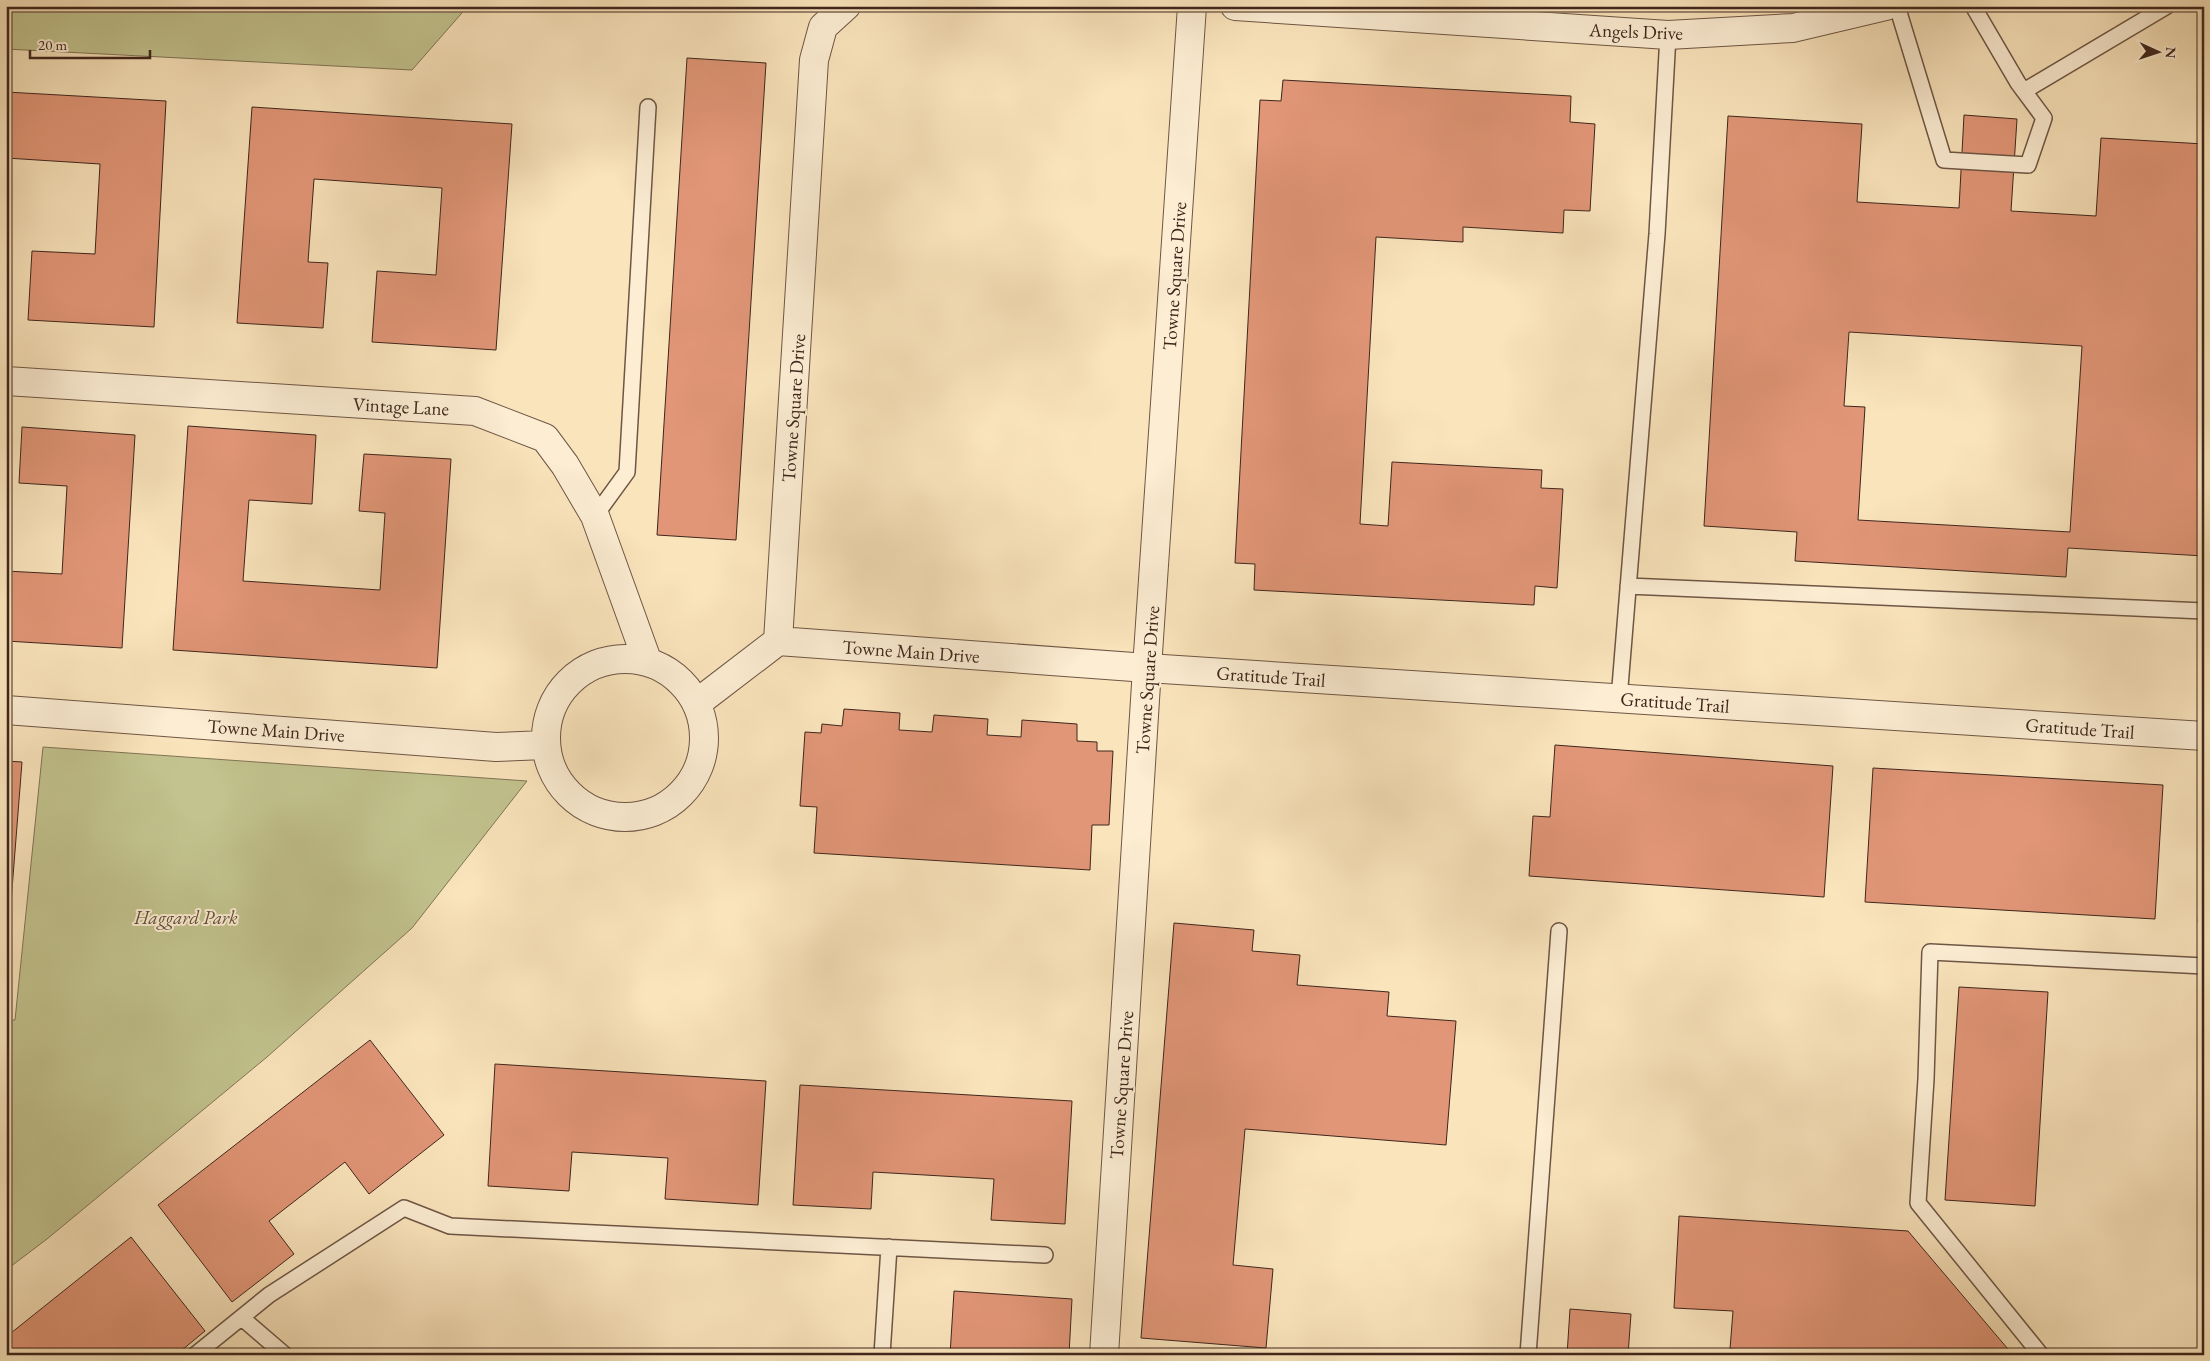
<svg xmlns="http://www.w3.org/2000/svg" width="2210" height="1361" viewBox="0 0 2210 1361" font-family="'EB Garamond',serif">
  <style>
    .green { fill: #c2c38e; stroke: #807456 }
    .building { fill: #e19677; stroke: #3f261d; fill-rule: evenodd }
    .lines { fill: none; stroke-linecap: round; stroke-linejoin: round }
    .service-casing { stroke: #6e5645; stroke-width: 18 }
    .minor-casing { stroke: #6e5645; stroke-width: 30 }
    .service { stroke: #fcedd3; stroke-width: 15 }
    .minor { stroke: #fcedd3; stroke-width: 28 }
    .labels { text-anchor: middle; stroke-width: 4; stroke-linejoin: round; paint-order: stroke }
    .street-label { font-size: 19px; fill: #3f261d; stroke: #fcedd3 }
    .park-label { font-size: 19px; font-style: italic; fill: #604d39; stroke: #fcedd3 }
  </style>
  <rect width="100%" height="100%" fill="#fae4bc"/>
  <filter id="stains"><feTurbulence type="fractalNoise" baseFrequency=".004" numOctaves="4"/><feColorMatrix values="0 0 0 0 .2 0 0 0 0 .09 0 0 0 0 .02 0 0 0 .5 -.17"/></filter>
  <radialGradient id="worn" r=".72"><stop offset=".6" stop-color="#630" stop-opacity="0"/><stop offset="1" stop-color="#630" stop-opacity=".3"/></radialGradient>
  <path class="green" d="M6,6h462l-56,64 -406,-21z
    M43,747l484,34 -115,147 -145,129 -220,182 -41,31v-250h9z"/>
  <path class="building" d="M687,58l79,5 -30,477 -79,-5z
    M1283,80l288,16 -1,26 25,2 -5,87 -26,-1 -1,23 -100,-6v15l-87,-5 -16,287 28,2 4,-64 150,8 -1,18 22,1 -6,99 -22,-2 -1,19 -280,-15 1,-26 -20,-1 25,-463 21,1z
    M6,92l160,9 -12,226 -126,-7 4,-69 63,3 5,-90 -94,-6z
    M252,107l260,17 -16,226 -124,-8 5,-71 59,4 6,-87 -128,-9 -6,83 20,1 -5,65 -86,-5z
    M1964,115l53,4 -6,92 85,5 5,-78 103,6v412l-136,-8 -2,29 -271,-16 2,-29 -93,-6 24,-410 134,8 -5,78 102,6zM1849,332l233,14 -12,186 -212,-12 7,-113 -21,-1z
    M188,426l128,9 -4,69 -63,-4 -6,81 137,9 5,-77 -26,-2 5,-57 87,5 -14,209 -264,-18z
    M22,427l113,8 -13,213 -116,-7v-70l56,3 5,-88 -48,-3z
    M844,709l56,4 -1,17 33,2 2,-17 54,4 -1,16 34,2 1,-17 55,4v17l20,1v9h16l-4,74h-17l-2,45 -276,-17 3,-46 -17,-1 5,-74 16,1 1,-9 20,2z
    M1555,745l278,21 -9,131 -295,-21 4,-60 17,1z
    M6,761l16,1 -16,204z
    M1873,768l290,17 -8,134 -290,-17z
    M2204,842v80h-6z
    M1174,923l80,7 -2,21 48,4 -3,30 92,7 -2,24 69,5 -10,124 -201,-16 -12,136 40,4 -7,79 -125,-10z
    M1959,987l89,5 -13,214 -90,-6z
    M370,1040l74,95 -75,59 -24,-32 -76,59 25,33 -62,48 -74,-97z
    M495,1064l271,17 -8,124 -93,-6 3,-41 -96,-6 -3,39 -81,-5z
    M800,1085l272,16 -7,123 -74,-4 3,-41 -121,-7 -2,37 -78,-4z
    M1679,1216l229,15 105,124h-204l-79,-6 3,-38 -59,-3z
    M131,1237l74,94 -29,24h-53l-5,-6 -7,6h-105v-18z
    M954,1291l118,8 -3,56h-119z
    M1570,1309l61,5 -3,41h-61z"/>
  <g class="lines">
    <defs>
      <path id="service" d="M1897,6l47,154 84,5 16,-47 -26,-35 -45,-77
        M2024,91l143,-85
        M595,516l32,-44 21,-365
        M1628,586l576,25
        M1619,699l38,-465 11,-199
        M242,1318l43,37
        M195,1355l74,-60 135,-87 46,18 595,29
        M882,1355l7,-108
        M1528,1355l31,-424
        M2041,1355l-123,-152 8,-124 4,-127 274,14"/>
      <path id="minor" d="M1235,6l433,29 125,-7 93,-22
        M6,381l469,30 70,27 20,27 30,51 52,144
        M778,641l36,-581 9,-33 23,-21
        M546 738a79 79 0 1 1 158 0a79 79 0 1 1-158 0Z
        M697,703l81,-62 369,27 1057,68
        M6,710l490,37 49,-2
        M1104,1355l43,-687 45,-662"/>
    </defs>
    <use href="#service" class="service-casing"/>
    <use href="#minor" class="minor-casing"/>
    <use href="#service" class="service"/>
    <use href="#minor" class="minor"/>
  </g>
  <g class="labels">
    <g class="street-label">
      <text transform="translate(1636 31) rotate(2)" y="7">Angels Drive</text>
      <text transform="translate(1174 276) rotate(-86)" y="7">Towne Square Drive</text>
      <text transform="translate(401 406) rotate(3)" y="7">Vintage Lane</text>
      <text transform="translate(793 408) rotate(-86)" y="7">Towne Square Drive</text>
      <text transform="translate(911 651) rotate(4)" y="7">Towne Main Drive</text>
      <text transform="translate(1271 676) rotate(4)" y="7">Gratitude Trail</text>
      <text transform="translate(1147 680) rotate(-86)" y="7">Towne Square Drive</text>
      <text transform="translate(1675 702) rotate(4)" y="7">Gratitude Trail</text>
      <text transform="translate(2080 728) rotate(4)" y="7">Gratitude Trail</text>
      <text transform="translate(276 730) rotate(4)" y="7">Towne Main Drive</text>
      <text transform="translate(1121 1085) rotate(-86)" y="7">Towne Square Drive</text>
    </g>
    <g class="park-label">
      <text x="186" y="924">Haggard Park</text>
    </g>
  </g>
  <rect width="2210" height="1361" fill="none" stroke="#fae4bc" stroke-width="25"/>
  <rect x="8" y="8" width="2195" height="1346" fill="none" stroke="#3f261d" stroke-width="2.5"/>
  <rect x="12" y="12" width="2185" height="1336" fill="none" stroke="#3f261d"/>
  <g transform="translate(2158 52) rotate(93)" stroke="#fcedd3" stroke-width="4" paint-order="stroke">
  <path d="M0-4L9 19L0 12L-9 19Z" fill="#3f261d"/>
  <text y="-8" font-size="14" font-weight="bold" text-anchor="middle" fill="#3f261d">N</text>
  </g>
  <path d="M30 50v8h120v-8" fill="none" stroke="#3f261d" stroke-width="2.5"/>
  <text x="38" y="50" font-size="15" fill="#3f261d" stroke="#fcedd3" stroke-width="4" paint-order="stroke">20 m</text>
  <rect width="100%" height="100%" filter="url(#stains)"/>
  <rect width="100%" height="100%" fill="url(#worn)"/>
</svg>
